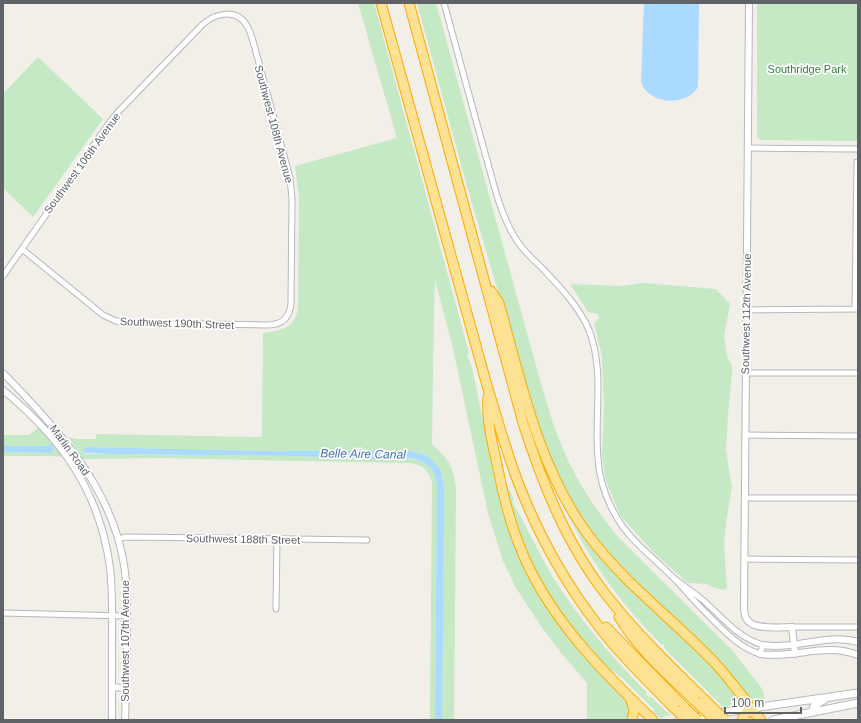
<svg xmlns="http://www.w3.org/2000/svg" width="861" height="723" viewBox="0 0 861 723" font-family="Arial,sans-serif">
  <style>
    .green { fill: #c5e8c5 }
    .water { fill: #aadaff }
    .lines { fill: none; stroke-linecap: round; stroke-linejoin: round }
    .minor-casing { stroke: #b5b8bc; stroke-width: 7 }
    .tertiary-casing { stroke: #b5b8bc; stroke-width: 8 }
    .secondary-casing { stroke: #b6babf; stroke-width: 9 }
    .motorway-casing { stroke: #f9ab00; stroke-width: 11 }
    .minor { stroke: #fff; stroke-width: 5 }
    .tertiary { stroke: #fff; stroke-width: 6 }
    .secondary { stroke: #fff; stroke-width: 7 }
    .motorway { stroke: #fde293; stroke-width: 9 }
    .motorway-bridge-casing { stroke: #f9ab00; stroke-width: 11; stroke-linecap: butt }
    .motorway-bridge { stroke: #fde293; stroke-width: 9 }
    .labels { text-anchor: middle; stroke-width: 3.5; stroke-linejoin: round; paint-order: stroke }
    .park-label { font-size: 11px; fill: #348238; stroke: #fff }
    .street-label { font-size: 11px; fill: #5f6368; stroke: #fff }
    .water-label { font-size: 12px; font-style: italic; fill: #4174aa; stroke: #fff }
  </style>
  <rect width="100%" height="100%" fill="#f1efe8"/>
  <path class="green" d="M358,3h16l95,350 -2,1 5,14 19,90 33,107 103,137 3,5 -3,13h-44l4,-2v-35l-25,-29 -21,-28 -25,-38 -13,-27 -15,-48 -36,-169 -17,-64 -1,28 -2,137c16,12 22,23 24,43l-2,232h-12l1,-239 -2,-10 -6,-8 -9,-8 -16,-4h-143l-182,-4 -3,4 4,3h26l3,1 5,-1 175,2 84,2h31l13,4 6,4 8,12v8l-2,234h-5l2,-238c-3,-13 -12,-19 -25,-19l-246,-5 -78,1 -15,-22 8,2h20v-5l166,3 1,-104c18,-2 32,-5 35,-25l1,-110 -4,-32 102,-28z
    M417,3h19l104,377c6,19 11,40 19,59 14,37 35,69 60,99l113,112 28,36 4,7 -1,8 -8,-2 -1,1 -7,-4 -113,-114 -45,-51 -21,-35 -23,-51 -18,-56 -59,-199z
    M757,3h101v138l-96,-1 -5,-3z
    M38,57l65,62 -70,98 -30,-29v-94z
    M643,283l73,6 14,15 -6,32 3,21 5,8v7l-4,42 -2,35 3,22 3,15 -5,30 -3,28 3,44 -3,2 -9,-2 -8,-4 -19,-1 -34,-30 -34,-38 -14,-34 -4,-25 2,-51 -2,-49 -8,-33 5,-4 -1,-5 -10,-2 -18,-28 51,2z
    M40,426l24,31 -13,-1h-48v-4l48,1 3,-4 -3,-4 -9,1h-39v-11h26z
    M505,481l9,19 -2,1c14,24 25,49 39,73 27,44 60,82 96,119l-1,1 3,4 1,-2 20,19 -4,1 -7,-3 6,3 -4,3 -8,-8 2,-1 -33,-32 -8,-6 -8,-4 -24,-24 -43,-61 -24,-55z
    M560,495l14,22 145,155 23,31v1l-19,3 -56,-56 -3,-4 1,-1 -2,-2 -1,1c-42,-42 -80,-93 -102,-150z"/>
  <path class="water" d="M644,3h55l-1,84c-3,4 -6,8 -11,10 -16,8 -40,3 -46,-15z
    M49,445h2l3,4 -3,4 -48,-1v-6h39z
    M85,447l182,4h143l16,4 9,8 6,8 3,17 -2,232h-7l2,-234c-2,-30 -32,-31 -56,-27l-86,-3 -175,-2 -5,1 -3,-1 -27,-1 -3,-3z"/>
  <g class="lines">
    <defs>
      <path id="minor" d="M444,3c13,48 26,95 39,143 9,30 15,63 31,90 7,12 17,22 27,31 19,20 37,38 48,63 16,42 5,85 9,128 1,20 8,41 18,58 16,29 46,47 67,72 10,12 20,22 31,33 14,14 27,27 46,33l3,-9c-25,-7 -41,-28 -59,-44 -9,-8 -19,-14 -28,-21
        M748,148l110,1
        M3,276c23,-33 46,-66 69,-98 15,-22 29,-46 46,-66l85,-88c13,-11 34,-16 44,2 3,4 4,10 6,15l37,137 2,21 -1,104c-1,15 -9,22 -24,22l-136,-2 -15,-2 -13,-6 -81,-66
        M855,309l2,-147
        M746,310l111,-1
        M745,373h113
        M745,435l113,1
        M745,498h113
        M119,539l6,-2 242,3
        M744,559l114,1
        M276,609l1,-70
        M3,613l124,3
        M792,627h66"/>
      <path id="tertiary" d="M749,3l-5,603c0,5 0,11 4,15 8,9 33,6 44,6l3,27
        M3,373c53,54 109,114 121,192 4,24 3,49 3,73 -1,27 -1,55 -2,82
        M3,390c58,48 97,101 107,178 3,26 2,53 2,79 0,24 0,49 0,73
        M763,645c32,5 63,-12 95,-3
        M760,654c35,5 64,-12 98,1
        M112,687l14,1"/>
      <path id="secondary" d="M812,712l2,-6 11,-7
        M679,720c59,-11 119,-18 179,-27
        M773,720l85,-17"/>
      <path id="motorway" d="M381,3l107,386c10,31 18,62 30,93 22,58 54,113 94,161 20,23 41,44 63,66
        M409,3l114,420c19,59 43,120 81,169 30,39 65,73 100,107
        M491,291l8,12c22,79 40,167 90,233 36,48 85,84 126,127 12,13 22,27 33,40l1,5 12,12
        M488,397c-2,24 5,48 10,72 6,31 14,61 27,90 29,64 78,113 128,161
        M619,617c19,32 49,58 76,84
        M606,627l78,80
        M631,700l3,11 -2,9
        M742,720l7,-12"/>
    </defs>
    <use href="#minor" class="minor-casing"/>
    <use href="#tertiary" class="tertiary-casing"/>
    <use href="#secondary" class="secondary-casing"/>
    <use href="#motorway" class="motorway-casing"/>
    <use href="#minor" class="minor"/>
    <use href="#tertiary" class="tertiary"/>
    <use href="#secondary" class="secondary"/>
    <use href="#motorway" class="motorway"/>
    <defs>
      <path id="motorway-bridge" d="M704,699l21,21
        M695,701l20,19
        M684,707l14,13
        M675,709l12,11"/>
    </defs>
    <use href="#motorway-bridge" class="motorway-bridge-casing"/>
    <use href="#motorway-bridge" class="motorway-bridge"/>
  </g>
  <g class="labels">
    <g class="park-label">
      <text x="807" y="73">Southridge Park</text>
    </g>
    <g class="street-label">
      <text transform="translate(274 124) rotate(75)" y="4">Southwest 108th Avenue</text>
      <text transform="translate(82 163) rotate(-54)" y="4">Southwest 106th Avenue</text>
      <text transform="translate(746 314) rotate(-89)" y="4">Southwest 112th Avenue</text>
      <text transform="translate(177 323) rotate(2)" y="4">Southwest 190th Street</text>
      <text transform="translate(70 450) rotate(54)" y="4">Marlin Road</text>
      <text transform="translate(243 539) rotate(1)" y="4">Southwest 188th Street</text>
      <text transform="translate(125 641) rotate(-90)" y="4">Southwest 107th Avenue</text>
    </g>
    <g class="water-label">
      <text transform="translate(363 454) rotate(1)" y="4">Belle Aire Canal</text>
    </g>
  </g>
  <rect width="861" height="723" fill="none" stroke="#5f6368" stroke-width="8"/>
  <path d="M725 707v6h76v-6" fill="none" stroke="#5f6368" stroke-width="2"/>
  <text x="731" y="707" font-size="12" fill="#5f6368" stroke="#ffffff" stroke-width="3" paint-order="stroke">100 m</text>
</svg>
